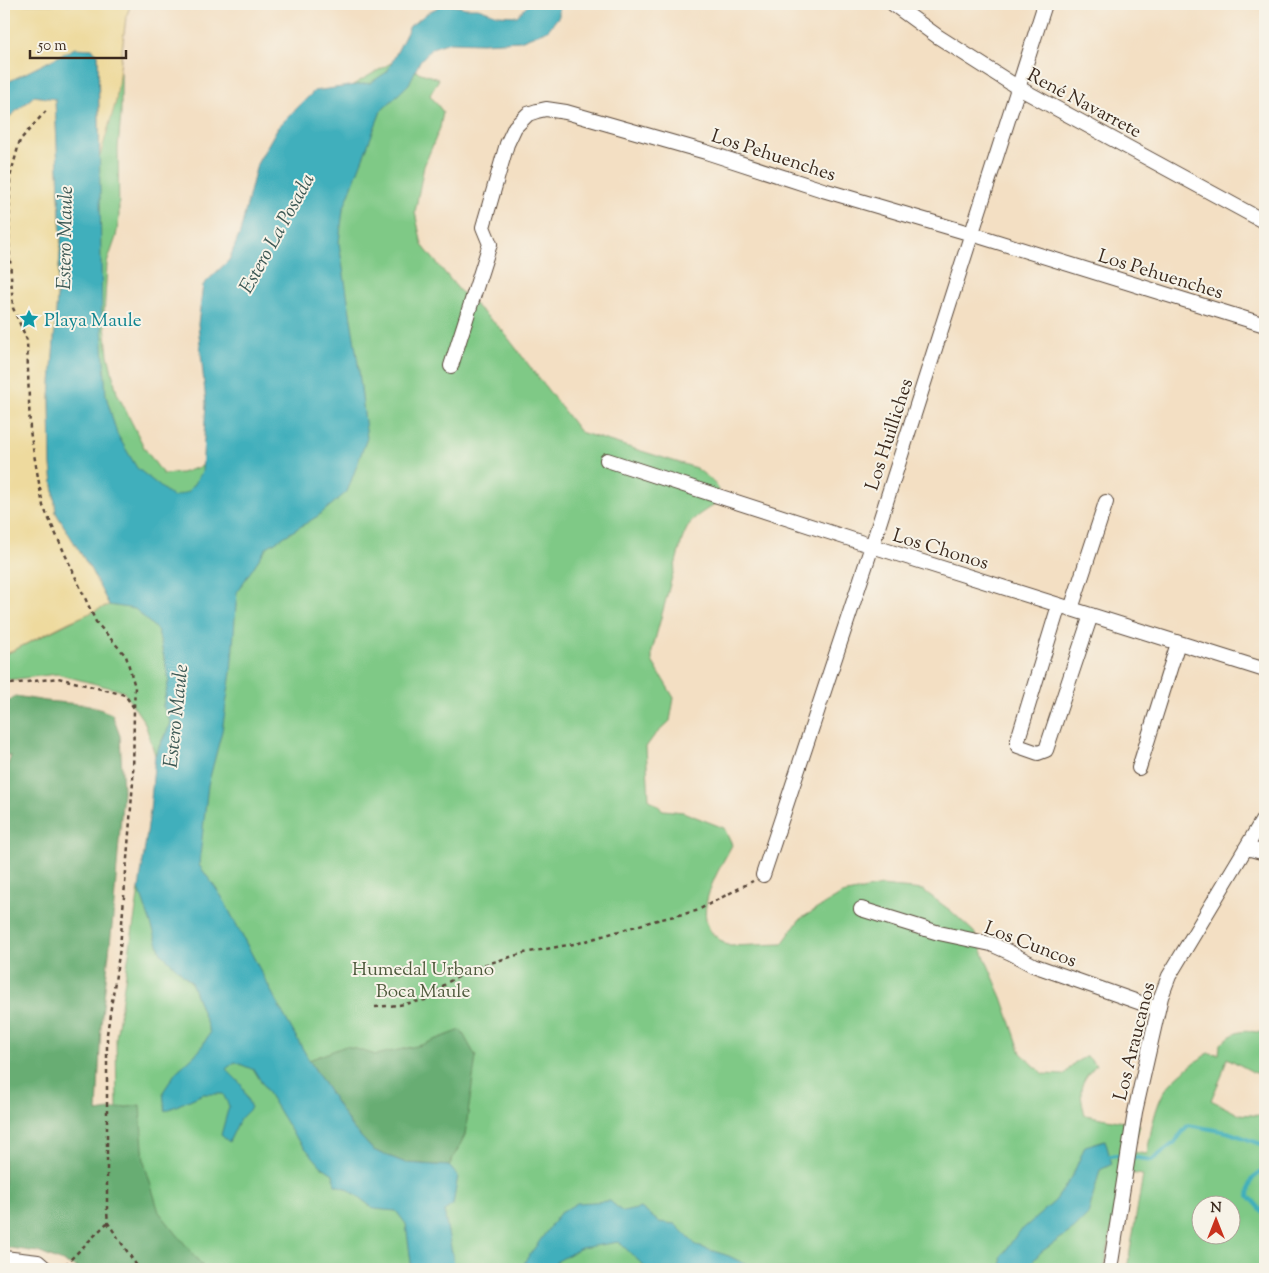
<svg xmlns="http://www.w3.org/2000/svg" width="1269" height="1273" viewBox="0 0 1269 1273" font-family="'Sorts Mill Goudy',serif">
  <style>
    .green { fill: #7fc986; stroke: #5d7a52; fill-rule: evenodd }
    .forest { fill: #67ad73; stroke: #516c48 }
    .sand { fill: #eeda9e; stroke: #94825e }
    .water { fill: #40afbc; stroke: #3e6c6d }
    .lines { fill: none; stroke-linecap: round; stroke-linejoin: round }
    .stream { stroke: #40afbc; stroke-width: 4 }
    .street-casing { stroke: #574537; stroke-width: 16 }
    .path { stroke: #574537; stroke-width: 2.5; stroke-dasharray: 4 4; stroke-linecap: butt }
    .street { stroke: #fff; stroke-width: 14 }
    .labels { text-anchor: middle; stroke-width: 4; stroke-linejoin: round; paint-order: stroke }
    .street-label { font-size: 19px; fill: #3b2a1e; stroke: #f7f3e8 }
    .culture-label { font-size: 19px; fill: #0d838f; stroke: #f7f3e8; text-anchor: start }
    .park-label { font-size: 19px; fill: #4f5a3d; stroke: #f7f3e8 }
    .water-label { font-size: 20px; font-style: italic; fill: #3d5955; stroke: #f7f3e8 }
  </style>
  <rect width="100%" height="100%" fill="#f7f3e8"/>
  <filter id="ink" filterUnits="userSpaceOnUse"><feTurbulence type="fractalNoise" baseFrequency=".02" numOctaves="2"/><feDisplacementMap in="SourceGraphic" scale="10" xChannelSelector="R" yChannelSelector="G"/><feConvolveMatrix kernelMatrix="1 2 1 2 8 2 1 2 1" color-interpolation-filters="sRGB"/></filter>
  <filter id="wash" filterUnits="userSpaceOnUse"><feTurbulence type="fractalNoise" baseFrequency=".0096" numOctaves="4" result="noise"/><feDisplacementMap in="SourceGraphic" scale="20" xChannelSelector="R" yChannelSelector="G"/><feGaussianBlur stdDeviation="1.12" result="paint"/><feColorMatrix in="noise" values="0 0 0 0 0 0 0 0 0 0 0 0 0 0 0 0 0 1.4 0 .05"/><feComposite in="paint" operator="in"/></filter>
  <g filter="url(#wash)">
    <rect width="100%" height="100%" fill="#f3dfc3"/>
    <path class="green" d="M111,51l10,23v40l-3,34 1,70 -3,19 -9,26 -3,53 4,39 9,38 28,56 18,25 18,-1 21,-7 9,-18 126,-354 54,-31 48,16 -9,16 13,17 -3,16 -16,38 -9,46 7,33 37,45 43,40 78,102 116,36 18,14 5,8 -3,13c-19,14 -25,13 -34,37l-30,111v10l22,37 -4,23 -16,15 -8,11 3,52 14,11 20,2 41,16 8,17c-12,23 -41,67 -18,90 6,4 9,9 16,11l52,-2 18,-25 42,-25 39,-8 42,4 28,21 23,21 29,68 18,53 22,21 21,1 10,-12 13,-7 9,9c-18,19 -17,25 -11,50l55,10 -9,27 16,2c3,-18 8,-50 19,-65 11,-14 27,-25 42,-36l11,1 1,-9c16,-16 24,-15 45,-12v43l-12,-4 -26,-14 -5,17 -11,25 27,14 27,2v153h-138l16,-94 -20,-3 -19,97h-937l-40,-162 -10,2 -1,-71 23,-149 2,7 24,-162 -10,21 -10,-32 -22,-32 -66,-17 -50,6 -3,3v-28l85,-42 -35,-119zM147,620l13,7 14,47 -11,32 6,-27 -11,-48zM1202,1206h30v30h-30z"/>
    <path class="forest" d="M15,696l31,5 43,4 23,9 8,22 3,55 -10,126 -12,108 -4,87 43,-7 4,57 15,50 46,57h-125l-42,-17 -34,-5v-475h1l6,-16 -7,-2v-49z
      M461,1030l15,27 -11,78 -16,31 -43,-3 -33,-13 -22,-24 -42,-66 37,-14 30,9 45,-10z"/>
    <path class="sand" d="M4,4h127l-5,13 -10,84 -16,55 -2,-101 -6,-6h-17l-71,35z
      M34,96l21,3 6,140 -11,160 1,66 5,48 35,57 18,35 -40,17 -65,33v-535l3,-1z"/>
    <path class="water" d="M444,4l22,4h12l20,7 19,1 12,-12h30v12l-11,14 -28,11 -38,2 -32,-1 -18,6 -12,13 -11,23 -28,27 -38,99 -4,33 19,120 9,75 -20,54 -29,24 -51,31 -30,45 -6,81 -9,58 -14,54 -9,80 23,32 59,113 28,50 42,66 22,24 33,13 43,3 9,10 -5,29 -9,6 11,58h-45l1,-6 -5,-39 -10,-13 -22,-2 -26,-20 -13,-4 -2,-11 -12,-8 -28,-32 -39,-64 -19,-8 -9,7 15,15 10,24 -11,11 -11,23 -8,-7 8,-29 -6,-12h-20l-38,17 -2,-19 13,-20 23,-21 11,-18 -19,-51 -30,-29 -22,-64 11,-78 5,-56 16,-32 -8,-17 6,-27 -11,-48 -23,-22 -26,-4 -18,-35 -35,-57 -5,-48 -1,-66 11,-160 -6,-140 -21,-3 -27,23 -3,1v-36l71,-36 17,1 6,5 4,273 4,69 11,38 20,34 36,29 15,-5 14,-20 4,-69 -8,-79 5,-39 26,-25 11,-27 17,-69 21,-37 36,-36 56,-8 17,-11 23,-46 19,-14z
      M1105,1140l7,24 -12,6 -12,45 -14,14 -33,23 -15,17h-24l-1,-12 16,-23 38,-33 17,-24 13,-31z
      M610,1201l13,11 18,-4 18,14 16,2 22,22 32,10 26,13h-108l-28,-27 -38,6 -25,14 1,7h-33l1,-8 35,-48 17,-10z"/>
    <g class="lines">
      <path class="stream" d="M1106,1157l10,-2 36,5 22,-17 14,-18 39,7 37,13 1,5
        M1265,1169l-14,11 -2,16 16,18"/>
    </g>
  </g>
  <g filter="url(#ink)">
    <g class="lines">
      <defs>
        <path id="street" d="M893,4l44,32 80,51 248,135
          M451,366l39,-122 -7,-17 24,-83 8,-17 13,-13 9,-3 9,-2 20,3 140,40 117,38 149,44 293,91
          M607,460l265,86 393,124
          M1059,605l-41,134v7l20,7 8,-3 45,-135
          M1071,609l35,-107
          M1139,768l39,-125
          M1247,848l18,5
          M763,875l109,-329 173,-542
          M861,909l78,24 52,11 20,9 22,12 125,44
          M4,1258l34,4 8,7
          M1110,1269l25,-157 26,-115 8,-21 96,-160"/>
      </defs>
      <use href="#street" class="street-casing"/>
      <path class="path" d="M46,111l-26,29 -10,37 -1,65 4,66 14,32 3,91 13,75 53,116 30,34 9,31 -1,20
        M4,688l6,-4 48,-6 67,17 9,13 -1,74 -13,166 -13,86v178l1,11 31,46
        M375,1007l24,-2 26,-5 23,-18 32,-16 44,-13 55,-10 74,-22 43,-10 57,-30
        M58,1268l6,-2 43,-43"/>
      <use href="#street" class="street"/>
    </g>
  </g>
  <defs>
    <symbol id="sight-bare" viewBox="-9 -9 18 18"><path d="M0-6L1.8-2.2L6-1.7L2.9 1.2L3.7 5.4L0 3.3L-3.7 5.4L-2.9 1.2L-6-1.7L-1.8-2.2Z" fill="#0f9aa8" stroke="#f7f3e8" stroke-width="2.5" paint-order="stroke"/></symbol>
  </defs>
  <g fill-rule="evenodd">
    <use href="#sight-bare" x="15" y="305" width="28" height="28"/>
  </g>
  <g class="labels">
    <g class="street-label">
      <text transform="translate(1085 102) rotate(28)" y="7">René Navarrete</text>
      <text transform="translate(774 154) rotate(18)" y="7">Los Pehuenches</text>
      <text transform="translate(1161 273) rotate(17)" y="7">Los Pehuenches</text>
      <text transform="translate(888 434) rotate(-72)" y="7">Los Huilliches</text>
      <text transform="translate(941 548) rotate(17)" y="7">Los Chonos</text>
      <text transform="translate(1031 943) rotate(21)" y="7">Los Cuncos</text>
      <text transform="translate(1133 1041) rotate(-76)" y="7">Los Araucanos</text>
    </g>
    <g class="culture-label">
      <text x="44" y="326">Playa Maule</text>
    </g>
    <g class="park-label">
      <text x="423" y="975">Humedal Urbano<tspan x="423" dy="22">Boca Maule</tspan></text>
    </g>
    <g class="water-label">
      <text transform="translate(276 233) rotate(-61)" y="7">Estero La Posada</text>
      <text transform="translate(64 238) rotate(-89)" y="7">Estero Maule</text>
      <text transform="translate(175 716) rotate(-84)" y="7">Estero Maule</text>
    </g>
  </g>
  <rect width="1269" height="1273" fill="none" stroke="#f7f3e8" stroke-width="20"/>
  <g transform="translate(1216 1220)"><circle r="24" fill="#f7f3e8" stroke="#aca397"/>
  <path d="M0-4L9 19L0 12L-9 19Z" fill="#c8321e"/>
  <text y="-8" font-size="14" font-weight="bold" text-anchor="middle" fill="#3b2a1e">N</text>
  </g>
  <path d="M30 50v8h96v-8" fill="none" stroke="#3b2a1e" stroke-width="2.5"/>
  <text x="38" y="50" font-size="15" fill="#3b2a1e" stroke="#f7f3e8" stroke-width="4" paint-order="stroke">50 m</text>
</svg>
